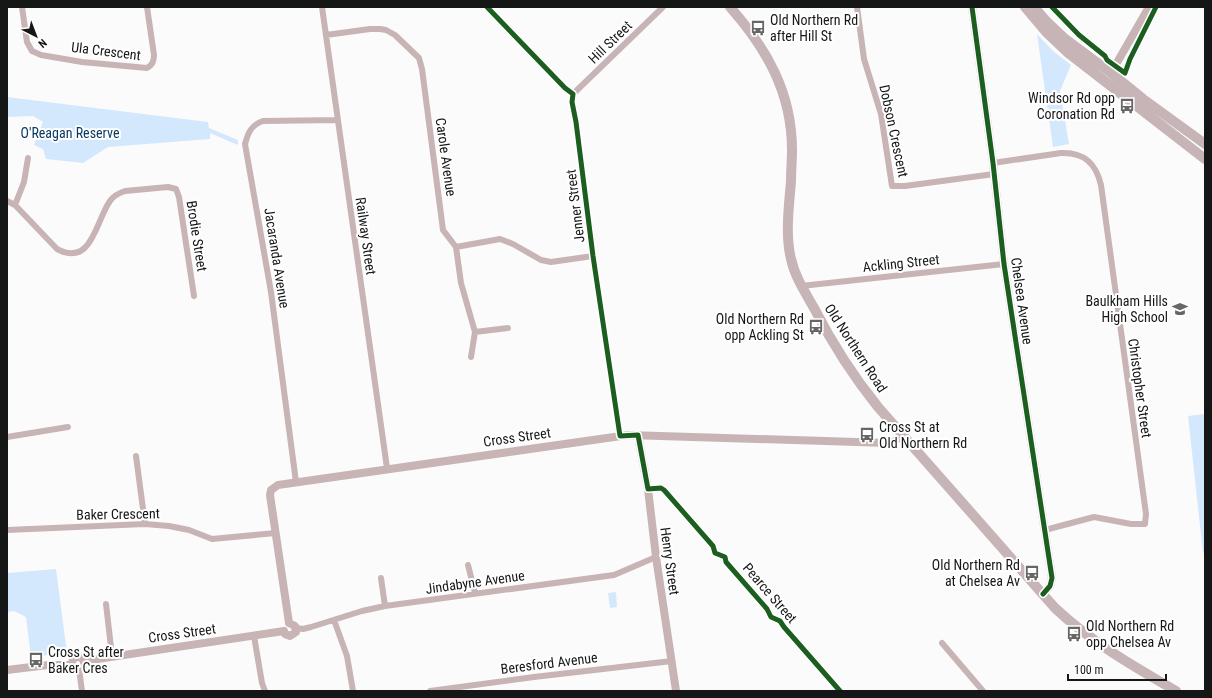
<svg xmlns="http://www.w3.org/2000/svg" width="1212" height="698" viewBox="0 0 1212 698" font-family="'Roboto Condensed',sans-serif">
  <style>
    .green { fill: #d4e8fd }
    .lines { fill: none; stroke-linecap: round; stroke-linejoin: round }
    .minor { stroke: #c8b4b5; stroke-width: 6 }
    .tertiary { stroke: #c8b4b5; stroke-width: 8 }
    .primary { stroke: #c7b4b6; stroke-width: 10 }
    .cycleway-casing { stroke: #fff; stroke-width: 8 }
    .cycleway { stroke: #1b5e20; stroke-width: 5 }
    .labels { text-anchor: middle; stroke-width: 4; stroke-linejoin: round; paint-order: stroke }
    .poi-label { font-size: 14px; fill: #151616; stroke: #fff; text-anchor: start }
    .street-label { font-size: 14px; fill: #151616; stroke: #fff }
    .park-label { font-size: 14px; fill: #0a3a64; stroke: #fff }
  </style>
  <rect width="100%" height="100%" fill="#fbfbfc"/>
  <path class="green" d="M1037,34l15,16 19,15 -11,26 9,53 -16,3z
    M7,97l201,25 1,6 29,12v5l-28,-12v6l-102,8 -25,16 -37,-4 -3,-10 -9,-4 9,-23 -10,-6 -26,1z
    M1205,414v138l-2,1 -15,-137z
    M56,569l11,84 -36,4 -5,-40 -12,-6 -7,1v-39z
    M616,592l1,15 -7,1 -2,-15z"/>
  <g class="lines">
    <path class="minor" d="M22,7l5,35 5,9 9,4 41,7 65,6c5,-3 7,-6 7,-13l-7,-48
      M322,7l65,461
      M487,7l78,81 8,6
      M857,7l7,52 17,55 11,72h13l89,-12
      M326,35l44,-6h10l6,1 9,5 24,23 3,11 21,161 13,17 5,36 14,49 -4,25
      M573,94l-1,8 4,20 17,134 27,180
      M573,94l90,-87
      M993,163l68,-10c23,-1 35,10 40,32l45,329 -1,10h-14l-37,-7 -49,13
      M7,201l8,4 42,44c35,19 39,-29 53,-48 4,-6 9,-8 15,-10l43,-4 8,2 3,8 15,99
      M15,205l9,-23 4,-24
      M456,247l44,-8 13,5 28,16 10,2 42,-6
      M801,286l203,-22
      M475,332l33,-4
      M7,437l61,-10
      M136,456l9,68
      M296,482l-25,-190 -26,-148c3,-11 6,-19 18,-23l75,-1
      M648,489l13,-1 3,2 49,56 2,7 10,4 1,5 41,47 4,8 9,4 4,6 56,64
      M7,530l138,-6 24,2 20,4 23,9 64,-6
      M468,565l7,28
      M381,578l4,28
      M106,604l6,52
      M334,620l13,36 6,35
      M296,628l7,1 8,-2 51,-16 23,-5 229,-31 42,-18
      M254,636l8,47 3,8
      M942,643l41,48
      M79,669l3,22
      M430,691l104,-14 138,-16"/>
    <path class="tertiary" d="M972,7l21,156 11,101 48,314 -2,8 -7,8
      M1111,73l38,-66
      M638,435l10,54 8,68 20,134
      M289,623l-19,-128 1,-5 7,-5 350,-50 260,8 7,-2 8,-6
      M284,631l1,3 5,2 6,-4 -1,-6 -6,-3
      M72 663a6 6 0 1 1 12 0a6 6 0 1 1-12 0Z
      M84,661l200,-30
      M7,670l41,-5h24"/>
    <path class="primary" d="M730,7c37,42 62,86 62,143 0,10 -1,21 -1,31 -2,25 -6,53 0,78 4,18 14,33 23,49 18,35 39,68 64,99l177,201c36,34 78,58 121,83
      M1025,7l22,26 20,19 138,107
      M1034,7l13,15 17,16 47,35 32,26 62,45"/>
    <defs>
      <path id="cycleway" d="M487,7l78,81 8,6 -1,8 4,20 17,134 27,180 18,-1 10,54 13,-1 3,2 49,56 2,7 10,4 1,5 41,47 4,8 9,4 4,6 56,64
        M972,7l21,156 11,101 48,314 -2,8 -7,8
        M1052,7l27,28 26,21 2,4 18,13 5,-14 26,-52"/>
    </defs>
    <use href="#cycleway" class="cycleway-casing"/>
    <use href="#cycleway" class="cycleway"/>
  </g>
  <defs>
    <symbol id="bus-bare" viewBox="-9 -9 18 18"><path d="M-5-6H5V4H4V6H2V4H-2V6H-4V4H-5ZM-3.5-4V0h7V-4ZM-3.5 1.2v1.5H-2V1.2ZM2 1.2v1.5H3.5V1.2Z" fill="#666" stroke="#fff" stroke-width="2.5" paint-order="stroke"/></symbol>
    <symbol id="school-bare" viewBox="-9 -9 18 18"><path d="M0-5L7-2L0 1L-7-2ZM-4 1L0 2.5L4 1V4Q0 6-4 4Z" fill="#666" stroke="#fff" stroke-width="2.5" paint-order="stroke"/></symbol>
  </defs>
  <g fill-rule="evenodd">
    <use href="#bus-bare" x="747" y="17" width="22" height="22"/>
    <use href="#bus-bare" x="1116" y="95" width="22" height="22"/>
    <use href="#school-bare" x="1169" y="298" width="22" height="22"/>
    <use href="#bus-bare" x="805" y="316" width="22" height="22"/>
    <use href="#bus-bare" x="856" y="424" width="22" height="22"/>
    <use href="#bus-bare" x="1021" y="562" width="22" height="22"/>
    <use href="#bus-bare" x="1063" y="623" width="22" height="22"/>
    <use href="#bus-bare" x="25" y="649" width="22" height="22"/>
  </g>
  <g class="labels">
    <g class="poi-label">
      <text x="770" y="25">Old Northern Rd<tspan x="770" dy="16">after Hill St</tspan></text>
      <text x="1115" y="103" text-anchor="end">Windsor Rd opp<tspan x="1115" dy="16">Coronation Rd</tspan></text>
      <text x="1168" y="306" text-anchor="end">Baulkham Hills<tspan x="1168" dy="16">High School</tspan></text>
      <text x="804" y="324" text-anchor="end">Old Northern Rd<tspan x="804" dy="16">opp Ackling St</tspan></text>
      <text x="879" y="432">Cross St at<tspan x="879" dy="16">Old Northern Rd</tspan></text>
      <text x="1020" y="570" text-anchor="end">Old Northern Rd<tspan x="1020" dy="16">at Chelsea Av</tspan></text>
      <text x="1086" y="631">Old Northern Rd<tspan x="1086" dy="16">opp Chelsea Av</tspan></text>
      <text x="48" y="657">Cross St after<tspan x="48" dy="16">Baker Cres</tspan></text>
    </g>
    <g class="street-label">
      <text transform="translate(610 42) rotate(-44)" y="5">Hill Street</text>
      <text transform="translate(106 51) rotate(7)" y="5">Ula Crescent</text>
      <text transform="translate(894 131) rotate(78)" y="5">Dobson Crescent</text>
      <text transform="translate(446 157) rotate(82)" y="5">Carole Avenue</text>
      <text transform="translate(575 206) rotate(-97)" y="5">Jenner Street</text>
      <text transform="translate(197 236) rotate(81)" y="5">Brodie Street</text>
      <text transform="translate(366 236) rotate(82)" y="5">Railway Street</text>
      <text transform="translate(277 258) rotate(81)" y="5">Jacaranda Avenue</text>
      <text transform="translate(901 263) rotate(-6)" y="5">Ackling Street</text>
      <text transform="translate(1022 301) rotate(82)" y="5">Chelsea Avenue</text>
      <text transform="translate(856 348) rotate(57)" y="5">Old Northern Road</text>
      <text transform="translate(1140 388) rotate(82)" y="5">Christopher Street</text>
      <text transform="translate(517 437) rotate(-8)" y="5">Cross Street</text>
      <text transform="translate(118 514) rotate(-1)" y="5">Baker Crescent</text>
      <text transform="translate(670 561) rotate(82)" y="5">Henry Street</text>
      <text transform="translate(475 582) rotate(-8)" y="5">Jindabyne Avenue</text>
      <text transform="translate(770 593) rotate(49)" y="5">Pearce Street</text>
      <text transform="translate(182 633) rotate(-8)" y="5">Cross Street</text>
      <text transform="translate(549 663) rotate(-7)" y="5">Beresford Avenue</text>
    </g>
    <g class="park-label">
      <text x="70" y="138">O'Reagan Reserve</text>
    </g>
  </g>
  <rect width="1212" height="698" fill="none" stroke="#151616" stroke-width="16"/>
  <g transform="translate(36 36) rotate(138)" stroke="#ffffff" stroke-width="3" paint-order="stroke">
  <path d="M0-3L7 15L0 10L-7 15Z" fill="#151616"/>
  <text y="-6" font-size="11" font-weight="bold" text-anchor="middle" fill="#151616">N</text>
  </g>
  <path d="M1068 674v6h98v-6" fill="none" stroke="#151616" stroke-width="2"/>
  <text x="1074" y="674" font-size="12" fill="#151616" stroke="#ffffff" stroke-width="3" paint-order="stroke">100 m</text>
</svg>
